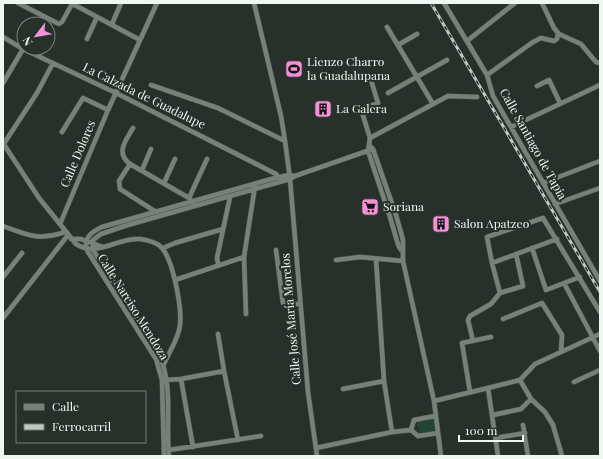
<svg xmlns="http://www.w3.org/2000/svg" width="603" height="459" viewBox="0 0 603 459" font-family="'Playfair Display',serif">
  <style>
    .green { fill: #234533 }
    .lines { fill: none; stroke-linecap: round; stroke-linejoin: round }
    .minor-casing { stroke: #464e49; stroke-width: 5.5 }
    .minor { stroke: #76817a; stroke-width: 4.5 }
    .rail-casing { stroke: #c1c8c4; stroke-width: 3 }
    .rail { stroke: #27302b; stroke-width: 1.5; stroke-dasharray: 4.5; stroke-linecap: butt }
    .labels { text-anchor: middle; stroke-width: 4; stroke-linejoin: round; paint-order: stroke }
    .poi-label { font-size: 12px; fill: #f0f7f3; stroke: #27302b; text-anchor: start }
    .street-label { font-size: 12px; fill: #f0f7f3; stroke: #27302b }
  </style>
  <rect width="100%" height="100%" fill="#27302b"/>
  <path class="green" d="M433,419l2,1 1,10 -15,4 -2,-1 -2,-9 1,-3z"/>
  <g class="lines">
    <defs>
      <path id="minor" d="M18,3l41,21 3,-2 10,-18
        M71,3l69,37
        M254,3l27,113 4,25 5,38 18,213 9,64
        M444,3l43,72 6,21 107,185
        M542,3l12,25 5,6 22,10 15,18 4,1
        M112,24l9,-21
        M387,27l46,77
        M3,37l20,12 93,44 160,81 4,6
        M87,39l10,-22
        M467,41l48,-38
        M398,45l19,-11
        M487,75l46,-33 8,-4 13,3 3,-2 1,-6
        M370,77l8,26 -17,6 9,29 -2,13 22,66 7,24 2,6 3,4
        M3,83l20,-34
        M151,85l67,23 67,33
        M537,86l12,-6 11,23
        M388,93l59,-33
        M511,127l89,-42
        M133,128c-7,12 -18,25 -3,36l59,34 4,5
        M62,132l21,-34 25,12
        M370,138l78,-42 29,1
        M3,143l36,55 37,46c22,14 41,-7 64,-5 7,1 15,3 20,7 13,11 22,62 20,79 -1,13 -11,27 -16,39
        M3,145l34,-52 16,-30
        M369,145l4,4 23,66 7,25v21l31,140 7,55
        M130,164l-11,17 1,8 36,23
        M142,170l9,-21
        M164,183l11,-24
        M543,183l57,-22
        M189,198l18,-39
        M555,204l45,-16
        M60,224l48,-114 49,-107
        M3,226c25,9 35,15 62,6
        M71,239h10l22,8
        M163,248l12,-5 48,-14
        M532,248l14,42 34,-13
        M276,250l7,53 4,1h13
        M376,259l8,122 8,51
        M336,260l24,-3 43,4
        M492,263l65,-24
        M220,265l-2,-2 -1,-5 13,-61
        M3,277l19,-24
        M175,280l69,-23
        M564,283l36,68
        M500,293l-8,-30 -5,-26 56,-19 57,94
        M246,314l-2,-57 11,-71
        M3,318l65,-83
        M503,319l39,-16 20,32 -1,17
        M218,334l6,37 14,69
        M473,341l-5,-21 2,-4 21,-12 9,-11 23,-7 -7,-32
        M181,379l12,68
        M165,380l16,-1 43,-8
        M520,380l15,-16 65,-30
        M520,380l11,19 14,13 8,13 9,31
        M574,382l26,-12
        M488,388l10,68
        M343,389l41,-8
        M470,392l-8,-49 29,-6
        M434,401l54,-13 32,-8
        M493,415l28,-6 10,-10
        M435,416l-21,4 -3,10 7,6 20,-3
        M523,425l5,31
        M496,438l29,-5
        M316,448l76,-16 19,-2
        M169,450l92,-14
        M164,456l-2,-76 -6,-21 -68,-107c-6,-13 3,-20 14,-25l173,-49 14,-3 6,1
        M169,456c-4,-38 6,-72 -13,-108l-63,-98v-10l8,-6 27,-9 162,-46 5,-3 78,-27"/>
    </defs>
    <use href="#minor" class="minor-casing"/>
    <use href="#minor" class="minor"/>
    <defs>
      <path id="rail" d="M431,3l169,289"/>
    </defs>
    <use href="#rail" class="rail-casing"/>
    <use href="#rail" class="rail"/>
  </g>
  <defs>
    <symbol id="stadium-square" viewBox="-11 -11 22 22"><rect x="-9" y="-9" width="18" height="18" rx="4" fill="#f391d6" stroke="#27302b"/><path d="M0-5a6.5 5 0 1 0 0 10a6.5 5 0 1 0 0-10ZM-3.5-1.8h7v3.6h-7Z" fill="#111"/></symbol>
    <symbol id="building-square" viewBox="-11 -11 22 22"><rect x="-9" y="-9" width="18" height="18" rx="4" fill="#f391d6" stroke="#27302b"/><path d="M-4-6H4V6H1V3H-1V6H-4ZM-2.5-4.3h1.7v1.8h-1.7ZM.8-4.3h1.7v1.8H.8ZM-2.5-1h1.7V.8h-1.7ZM.8-1h1.7V.8H.8Z" fill="#111"/></symbol>
    <symbol id="supermarket-square" viewBox="-11 -11 22 22"><rect x="-9" y="-9" width="18" height="18" rx="4" fill="#f391d6" stroke="#27302b"/><path d="M-6-5.5h2.5l.6 2H6L4.5 2H-2.5L-4.4-4H-6ZM-1.5 3.2a1.3 1.3 0 1 0 .1 0ZM3 3.2a1.3 1.3 0 1 0 .1 0Z" fill="#111"/></symbol>
  </defs>
  <g fill-rule="evenodd">
    <use href="#stadium-square" x="284" y="59" width="20" height="20"/>
    <use href="#building-square" x="313" y="99" width="20" height="20"/>
    <use href="#supermarket-square" x="360" y="197" width="20" height="20"/>
    <use href="#building-square" x="431" y="214" width="20" height="20"/>
  </g>
  <g class="labels">
    <g class="poi-label">
      <text x="307" y="66">Lienzo Charro<tspan x="307" dy="14">la Guadalupana</tspan></text>
      <text x="336" y="113">La Galera</text>
      <text x="383" y="211">Soriana</text>
      <text x="454" y="228">Salon Apatzeo</text>
    </g>
    <g class="street-label">
      <text transform="translate(144 96) rotate(26)" y="4">La Calzada de Guadalupe</text>
      <text transform="translate(533 144) rotate(61)" y="4">Calle Santiago de Tapia</text>
      <text transform="translate(78 154) rotate(-67)" y="4">Calle Dolores</text>
      <text transform="translate(133 307) rotate(58)" y="4">Calle Narciso Mendoza</text>
      <text transform="translate(291 319) rotate(-95)" y="4">Calle José María Morelos</text>
    </g>
  </g>
  <rect width="603" height="459" fill="none" stroke="#f0f7f3" stroke-width="8"/>
  <rect x="16" y="391" width="130" height="52" fill="#27302b" stroke="#77807b"/>
  <rect x="24" y="404" width="20" height="6" fill="#76817a" stroke="#77807b"/>
  <text x="52" y="411" font-size="12" fill="#f0f7f3">Calle</text>
  <rect x="24" y="424" width="20" height="6" fill="#c1c8c4" stroke="#77807b"/>
  <text x="52" y="431" font-size="12" fill="#f0f7f3">Ferrocarril</text>
  <g transform="translate(36 36) rotate(239)"><circle r="19" fill="#27302b" stroke="#77807b"/>
  <path d="M0-3L7 15L0 10L-7 15Z" fill="#f391d6"/>
  <text y="-6" font-size="11" font-weight="bold" text-anchor="middle" fill="#f0f7f3">N</text>
  </g>
  <path d="M459 435v6h64v-6" fill="none" stroke="#f0f7f3" stroke-width="2"/>
  <text x="465" y="435" font-size="12" fill="#f0f7f3" stroke="#27302b" stroke-width="3" paint-order="stroke">100 m</text>
</svg>
